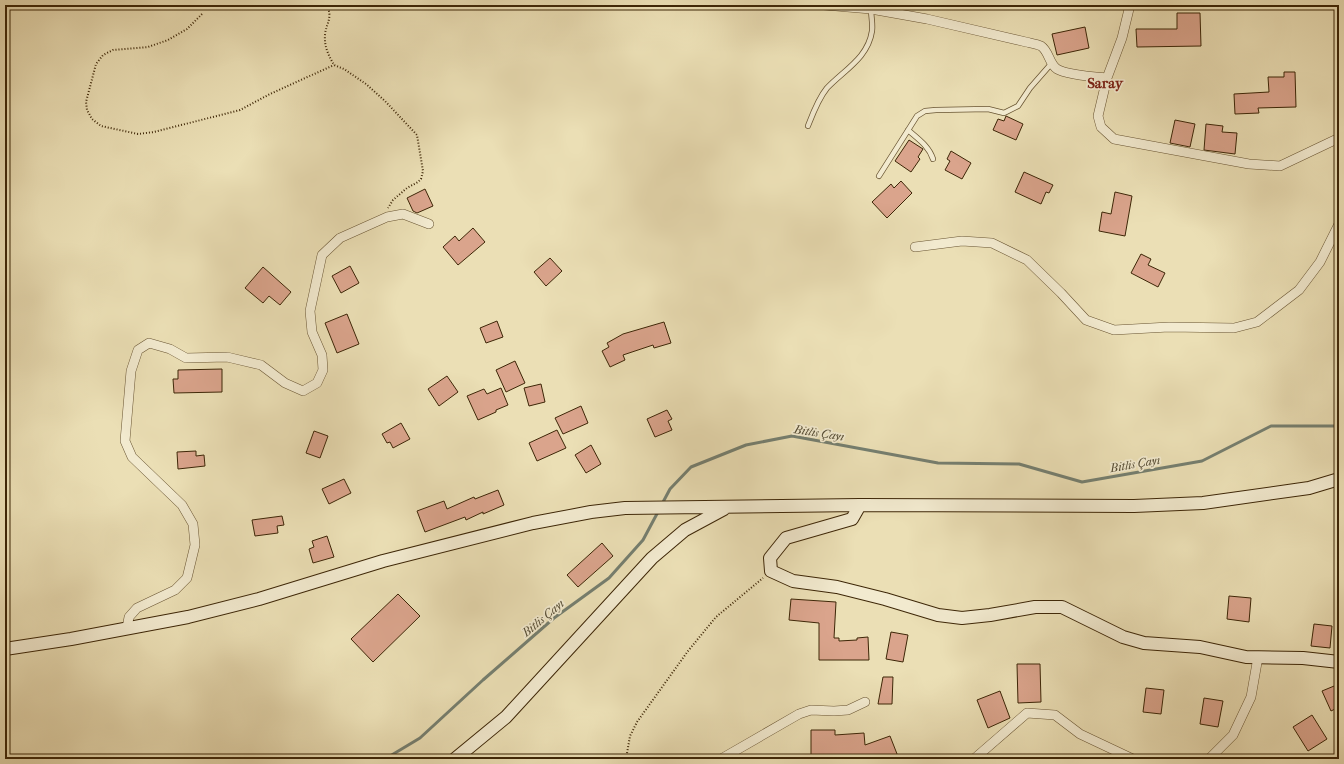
<svg xmlns="http://www.w3.org/2000/svg" width="1344" height="764" viewBox="0 0 1344 764" font-family="'IM FELL French Canon',serif">
  <style>
    .lines { fill: none; stroke-linecap: round; stroke-linejoin: round }
    .stream { stroke: #757f70; stroke-width: 3 }
    .building { fill: #daa48c; stroke: #3d2607 }
    .lane-casing { stroke: #685432; stroke-width: 6 }
    .street-casing { stroke: #685432; stroke-width: 10 }
    .secondary-casing { stroke: #3d2607; stroke-width: 14 }
    .path { stroke: #3d2607; stroke-width: 2; stroke-dasharray: 1 2; stroke-linecap: butt }
    .lane { stroke: #f2eacf; stroke-width: 4.5 }
    .street { stroke: #f2eacf; stroke-width: 9 }
    .secondary { stroke: #f2eacf; stroke-width: 12 }
    .labels { text-anchor: middle; stroke-width: 3.5; stroke-linejoin: round; paint-order: stroke }
    .water-label { font-size: 12px; font-style: italic; fill: #544b33; stroke: #f2eacf }
    .district-label { font-size: 15px; font-weight: bold; fill: #7a1f14; stroke: #f2eacf }
  </style>
  <rect width="100%" height="100%" fill="#ebdfb5"/>
  <filter id="stains"><feTurbulence type="fractalNoise" baseFrequency=".005" numOctaves="4"/><feColorMatrix values="0 0 0 0 .2 0 0 0 0 .09 0 0 0 0 .02 0 0 0 .5 -.17"/></filter>
  <radialGradient id="worn" r=".72"><stop offset=".6" stop-color="#630" stop-opacity="0"/><stop offset="1" stop-color="#630" stop-opacity=".3"/></radialGradient>
  <g class="lines">
    <path class="stream" d="M662,504l8,-15 21,-22 55,-22 46,-9 146,27 81,1 63,18 120,-21 69,-35h67l1,-2
      M385,759l35,-21 63,-58 71,-62 55,-40 34,-38 16,-30"/>
  </g>
  <path class="building" d="M1177,13h23l1,33 -64,1 -1,-18h41z
    M1085,27l4,21 -32,7 -5,-21z
    M1284,72h11l1,35 -38,1 1,5 -24,1 -1,-20 35,-2 -1,-15h16z
    M1006,116l17,8 -7,16 -23,-10 5,-11 6,2z
    M1175,120l20,4 -5,23 -20,-4z
    M1206,124l17,2 -1,6 15,1 -2,21 -31,-4z
    M909,140l14,9 -5,8 2,2 -9,13 -16,-11z
    M951,151l20,12 -9,16 -17,-9 5,-9 -3,-2z
    M1024,172l29,13 -4,8 -3,-1 -5,12 -26,-12z
    M901,181l11,12 -25,25 -15,-16 19,-18 3,4z
    M425,189l8,17 -16,7 -4,-2 -6,-13z
    M1115,192l17,4 -7,40 -26,-5 3,-19 9,2z
    M473,228l12,14 -27,23 -15,-18 12,-11 4,5z
    M1141,254l10,5 -3,6 17,8 -7,14 -27,-14z
    M550,258l12,13 -16,15 -12,-14z
    M350,266l9,17 -18,10 -9,-17z
    M263,267l28,25 -11,13 -11,-9 -6,7 -18,-15z
    M347,314l12,30 -22,9 -12,-30z
    M497,321l6,16 -17,6 -6,-15z
    M664,322l7,21 -17,5 -1,-3 -30,10 2,5 -15,7 -8,-16 7,-4 -2,-4 16,-9z
    M515,361l10,22 -19,9 -10,-22z
    M222,369v23l-48,1 -1,-14h5v-9z
    M447,376l11,16 -19,14 -11,-17z
    M541,384l4,18 -16,4 -5,-18z
    M501,388l7,17 -12,5v2l-18,8 -11,-24 17,-7 3,5z
    M581,406l7,17 -25,11 -8,-16z
    M667,410l5,9 -4,2 4,9 -17,7 -8,-18z
    M401,423l9,16 -17,9 -3,-6 -3,1 -5,-9z
    M557,430l9,18 -29,13 -8,-18z
    M314,431l14,5 -8,22 -14,-5z
    M591,445l10,19 -15,9 -11,-18z
    M196,451v5l8,-1 1,11 -27,3 -1,-17z
    M344,479l7,14 -22,11 -7,-15z
    M498,490l6,15 -21,9v-2l-17,8 -1,-3 -40,15 -8,-21 27,-10 3,8 27,-12 1,2z
    M282,516l2,9 -7,1 1,7 -23,3 -3,-16z
    M327,536l7,21 -21,6 -4,-14 5,-2 -2,-6z
    M602,543l11,13 -35,31 -11,-12z
    M398,594l22,22 -47,46 -22,-23z
    M1229,596l22,2 -2,24 -22,-3z
    M791,599l45,3 -2,36h5v3l18,-1v-2l11,-1 1,23h-50v-37l-30,-3z
    M1314,624l18,2 -2,22 -19,-2z
    M891,632l17,3 -5,27 -17,-3z
    M1017,664h23l1,38 -23,1z
    M883,677h10l-1,27h-14z
    M1339,684v23l-8,4 -9,-20z
    M1146,688l18,2 -3,24 -18,-2z
    M1000,691l10,27 -22,10 -11,-28z
    M1204,698l19,3 -5,26 -18,-3z
    M1312,715l15,24 -19,12 -15,-24z
    M811,730h24v5l29,-2 1,12 25,-9 9,23h-20l-2,-4 -44,4h-22z"/>
  <g class="lines">
    <defs>
      <path id="lane" d="M808,126c5,-13 10,-27 19,-38 17,-18 41,-30 45,-57 1,-7 -1,-15 -1,-22
        M908,130c10,9 21,16 25,29
        M879,176l38,-60 8,-5 11,-1 52,-1 16,4 14,-7 12,-18 21,-24"/>
      <path id="street" d="M824,5l47,4 56,10 99,23c4,1 11,2 15,4 8,5 8,18 16,23 10,6 38,8 50,9
        M1130,5l-8,33 -15,40 -9,38 3,11 13,12 135,25 31,2 59,-28
        M915,247l47,-6 30,2 35,17 34,33 25,27 28,10 55,-3 65,1 23,-6 42,-32 21,-28 19,-38
        M127,628l2,-11 8,-9 38,-18 12,-12 8,-33 -2,-21 -11,-19 -50,-48 -7,-16 6,-70 7,-21 11,-7 21,6 16,9 41,-1 34,8 24,18 18,8 14,-8 6,-13 -1,-15 -10,-23 -2,-21 12,-56 18,-17 47,-21 16,-3 26,10
        M721,759l78,-45 12,-4 23,1 14,-1 17,-8
        M974,759l53,-46 28,2 25,19 53,25
        M1209,759l24,-24 18,-38 7,-40"/>
      <path id="secondary" d="M860,505l-8,14 -66,19 -16,20 1,13 22,10 44,6 48,12 53,16 24,3 28,-3 45,-8h27l61,30 21,6 56,4 46,10 57,1 36,4
        M5,649l66,-10 117,-22 71,-18 124,-38 150,-38 58,-11 34,-4 235,-3 274,1 69,-3 106,-15 30,-9
        M455,759l51,-42 146,-159 33,-28 39,-21"/>
    </defs>
    <use href="#lane" class="lane-casing"/>
    <use href="#street" class="street-casing"/>
    <use href="#secondary" class="secondary-casing"/>
    <path class="path" d="M327,5c6,14 -1,18 -2,30 -1,12 4,21 9,30l10,4 22,15 19,17 32,34 6,36 -2,8 -3,3 -11,6 -14,12 -5,8
      M202,14l-15,15 -19,11 -20,7 -35,3 -10,5 -7,9 -10,38 1,8 5,9 9,7 37,8 16,-2 86,-22 30,-16 64,-29
      M626,759l4,-23 7,-14 51,-71 28,-34 47,-39"/>
    <use href="#lane" class="lane"/>
    <use href="#street" class="street"/>
    <use href="#secondary" class="secondary"/>
  </g>
  <g class="labels">
    <g class="water-label">
      <text transform="translate(819 433) rotate(9)" y="4">Bitlis Çayı</text>
      <text transform="translate(1135 464) rotate(-10)" y="4">Bitlis Çayı</text>
      <text transform="translate(543 618) rotate(-40)" y="4">Bitlis Çayı</text>
    </g>
    <g class="district-label">
      <text x="1105" y="88">Saray</text>
    </g>
  </g>
  <rect width="1344" height="764" fill="none" stroke="#ebdfb5" stroke-width="20"/>
  <rect x="6" y="6" width="1332" height="752" fill="none" stroke="#3d2607" stroke-width="2"/>
  <rect x="10" y="10" width="1324" height="744" fill="none" stroke="#3d2607"/>
  <rect width="100%" height="100%" filter="url(#stains)"/>
  <rect width="100%" height="100%" fill="url(#worn)"/>
</svg>
